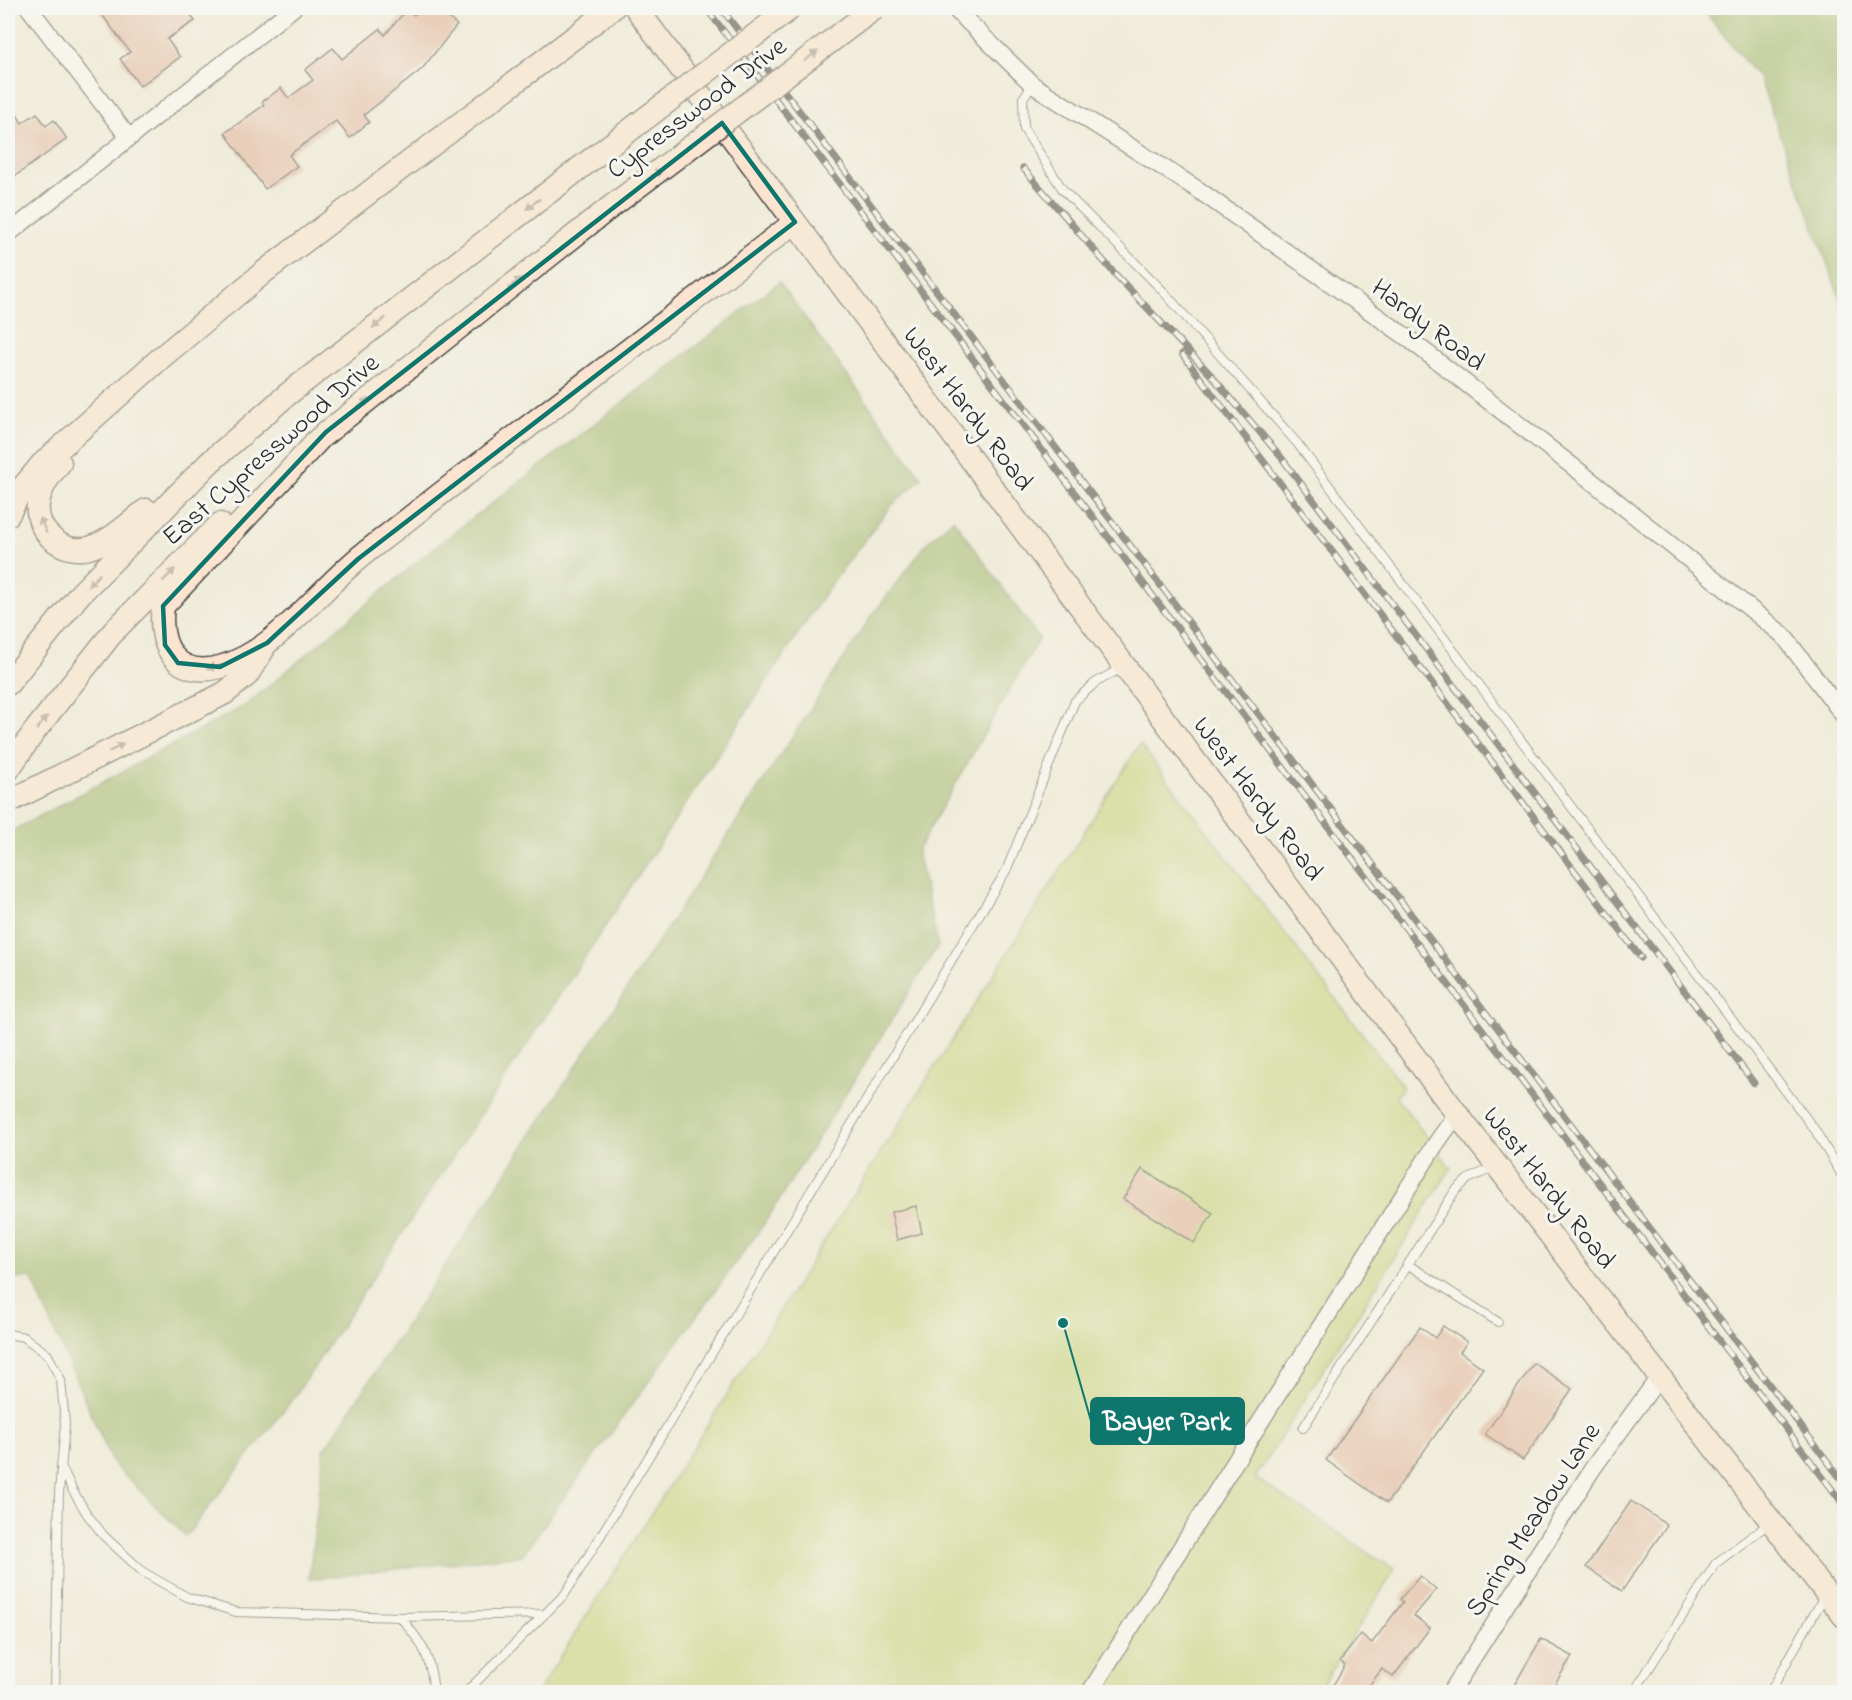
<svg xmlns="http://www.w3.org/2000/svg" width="1852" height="1700" viewBox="0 0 1852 1700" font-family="'Indie Flower',sans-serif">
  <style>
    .green { fill: #c1d072; stroke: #767e4e; stroke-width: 1.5 }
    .forest { fill: #98b264; stroke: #626e48; stroke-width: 1.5 }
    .building { fill: #e0a891 }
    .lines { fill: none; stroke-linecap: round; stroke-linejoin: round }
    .lane-casing { stroke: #494845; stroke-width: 10 }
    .street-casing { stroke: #494845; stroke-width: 19 }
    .secondary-casing { stroke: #494845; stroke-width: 25 }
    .lane { stroke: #fff; stroke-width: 8 }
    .street { stroke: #fff; stroke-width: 16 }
    .secondary { stroke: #fde4d1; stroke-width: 22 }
    .rail-casing { stroke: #2b2b2b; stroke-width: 7 }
    .rail { stroke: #f6f6f2; stroke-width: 4.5; stroke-dasharray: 14; stroke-linecap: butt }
    .secondary-bridge-casing { stroke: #494845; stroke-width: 25; stroke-linecap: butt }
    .secondary-bridge { stroke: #fde4d1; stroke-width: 22 }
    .oneway { fill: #94887e }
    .marked { fill: none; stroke: #0f766e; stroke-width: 4.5; stroke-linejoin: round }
    .labels { text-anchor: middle; stroke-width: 6; stroke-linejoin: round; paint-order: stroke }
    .street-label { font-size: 27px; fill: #2b2b2b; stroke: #f6f6f2 }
    .leader { fill: none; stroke: #0f766e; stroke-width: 2 }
    .callout-dot { fill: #0f766e; stroke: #f6f6f2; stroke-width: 2 }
    .callout { fill: #0f766e; stroke: #0f766e; stroke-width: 2 }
    .callout-label { font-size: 28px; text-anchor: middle; font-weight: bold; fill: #fff }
  </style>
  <rect width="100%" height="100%" fill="#f6f6f2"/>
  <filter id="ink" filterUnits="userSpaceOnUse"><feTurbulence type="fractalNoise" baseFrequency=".0167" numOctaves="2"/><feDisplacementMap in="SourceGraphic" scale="12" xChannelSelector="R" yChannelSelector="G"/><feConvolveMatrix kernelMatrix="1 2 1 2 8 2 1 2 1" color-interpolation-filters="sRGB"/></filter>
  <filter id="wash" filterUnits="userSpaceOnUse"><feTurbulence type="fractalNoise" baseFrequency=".008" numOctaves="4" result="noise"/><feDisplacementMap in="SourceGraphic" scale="24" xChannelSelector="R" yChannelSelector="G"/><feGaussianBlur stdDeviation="1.35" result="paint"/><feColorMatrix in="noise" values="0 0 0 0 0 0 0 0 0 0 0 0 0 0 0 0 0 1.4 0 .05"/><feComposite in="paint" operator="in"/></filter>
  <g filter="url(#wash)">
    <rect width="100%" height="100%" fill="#f0ecda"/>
    <path class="green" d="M1140,744l263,343 -7,10 55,71 -196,310 140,92 -78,122h-779z"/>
    <path class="forest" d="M1702,8h142v301l-84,-229z
      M779,282l143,196 -32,29 -61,80 -534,809 -109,140 -73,-72 -82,-187 -23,3v-447l238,-128 189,-158z
      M953,519l86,119 -122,213 21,95 -174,278 -242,331 -213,24 15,-129 547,-833 57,-75z"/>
    <g id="blocks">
      <path class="building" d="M97,8h89l9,13 -28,18 13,18 -40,29 -20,-27 10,-7z
        M421,8h15l21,17 -35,44 -58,46 5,7 -19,16 -14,-17 -47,34 8,11 -32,23 -40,-56 39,-28 -2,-3 19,-14 7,10 25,-18 -8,-10 28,-22 9,11 38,-30 5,6 22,-26 7,6z
        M8,100l14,23 15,-10 9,13 8,-6 13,19 -59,42z
        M1142,1169l71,44 -19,30 -71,-44z
        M916,1206l6,27 -25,7 -6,-28z
        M1443,1326l24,16 -7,10 23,16 -96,135 -61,-43 94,-133 15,11z
        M1534,1363l38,26 -49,71 -38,-26z
        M1631,1501l36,24 -45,66 -36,-24z
        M1420,1576l16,14 -22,26 16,12 -37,49 -11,-8 -18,23h-35l16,-27 -5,-4 21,-27 11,9 31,-41 -3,-3z
        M1541,1639l31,17 -22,36h-40z"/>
    </g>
  </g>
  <g filter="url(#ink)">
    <use href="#blocks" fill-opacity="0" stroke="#494845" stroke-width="1.5"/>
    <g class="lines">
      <defs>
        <path id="lane" d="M1033,85l-10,13 1,31 39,61 100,101 134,152 518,687 29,49
          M1407,1264l91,58
          M8,1334l16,3 24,18 13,25 4,44 -6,69 -4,199
          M1303,1428l152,-237 13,-12 29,-13
          M61,1466l12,25 14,23 17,22 39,36 44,25 49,15 164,5 145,-3
          M400,1617c24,28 30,38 34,75
          M466,1692l99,-98 441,-723 69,-170 20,-18 30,-17
          M1634,1692l82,-129 55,-41
          M1770,1692l55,-97"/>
        <path id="street" d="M29,8l100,130
          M954,8l79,77 164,104 208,147 184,143 194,156 61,81
          M8,234l285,-226
          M1090,1692l347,-550 20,-28
          M1451,1692l142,-224 67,-92"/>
        <path id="secondary" d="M636,8l821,1106 387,502
          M326,432l-163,174c-5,39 12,73 57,61 54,-14 98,-76 141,-111 143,-113 291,-222 434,-334
          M315,442l293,-233
          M60,463c-10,12 -20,25 -22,41 -3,27 24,51 51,44 21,-6 40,-25 57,-38
          M8,515l15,-28 19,-23 121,-108 101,-84 349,-264
          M8,684l72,-90 130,-132 78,-68 292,-226
          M8,770l26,-38 80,-101 106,-107
          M8,802l217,-109 22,-18 16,-25"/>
      </defs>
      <use href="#lane" class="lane-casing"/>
      <use href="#street" class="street-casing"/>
      <use href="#secondary" class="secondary-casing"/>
      <use href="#lane" class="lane"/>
      <use href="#street" class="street"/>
      <use href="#secondary" class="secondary"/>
      <defs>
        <path id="rail" d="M706,8l1138,1497
          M721,8l1123,1475
          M1023,168l91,105 97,102 70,82 473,626
          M1182,354l459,604"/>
      </defs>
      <use href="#rail" class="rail-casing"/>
      <use href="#rail" class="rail"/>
      <defs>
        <path id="secondary-bridge" d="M580,168l211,-160
          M608,209l267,-201"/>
      </defs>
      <use href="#secondary-bridge" class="secondary-bridge-casing"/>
      <use href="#secondary-bridge" class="secondary-bridge"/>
    </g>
    <defs><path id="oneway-solid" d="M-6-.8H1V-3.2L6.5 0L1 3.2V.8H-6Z" transform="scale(1.5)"/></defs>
    <g class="oneway">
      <use href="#oneway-solid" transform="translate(811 56) rotate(-37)"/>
      <use href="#oneway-solid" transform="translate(655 174) rotate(-37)"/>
      <use href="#oneway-solid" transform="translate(533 204) rotate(142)"/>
      <use href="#oneway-solid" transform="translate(515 283) rotate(-38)"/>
      <use href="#oneway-solid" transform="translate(379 323) rotate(142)"/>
      <use href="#oneway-solid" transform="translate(362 404) rotate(-38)"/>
      <use href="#oneway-solid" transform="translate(43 525) rotate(-114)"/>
      <use href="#oneway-solid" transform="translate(169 575) rotate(-45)"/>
      <use href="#oneway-solid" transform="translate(94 580) rotate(134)"/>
      <use href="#oneway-solid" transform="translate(215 667) rotate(169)"/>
      <use href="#oneway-solid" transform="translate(42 723) rotate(-52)"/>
      <use href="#oneway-solid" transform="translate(116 748) rotate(-27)"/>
    </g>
  </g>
  <path d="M0 0H1852V1700H0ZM722,123l73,99 -437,337 -91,84 -47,24 -42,-4 -13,-18 -2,-39 163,-174z" fill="#f0ecda" fill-opacity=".55" fill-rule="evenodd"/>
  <path class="marked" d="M722,123l73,99 -437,337 -91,84 -47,24 -42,-4 -13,-18 -2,-39 163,-174z"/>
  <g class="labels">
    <g class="street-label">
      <text transform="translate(696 107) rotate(-37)" y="9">Cypresswood Drive</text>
      <text transform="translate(1429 324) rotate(37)" y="9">Hardy Road</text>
      <text transform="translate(969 408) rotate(53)" y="9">West Hardy Road</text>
      <text transform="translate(270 449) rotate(-41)" y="9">East Cypresswood Drive</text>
      <text transform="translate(1259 798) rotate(53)" y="9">West Hardy Road</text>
      <text transform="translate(1550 1187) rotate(52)" y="9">West Hardy Road</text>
      <text transform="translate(1532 1519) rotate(-57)" y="9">Spring Meadow Lane</text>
    </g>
  </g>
  <path class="leader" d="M1063 1323L1091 1421"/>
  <circle class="callout-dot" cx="1063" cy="1323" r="6"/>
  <rect class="callout" x="1091" y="1398" width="153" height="46" rx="6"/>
  <g class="callout-label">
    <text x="1167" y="1430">Bayer Park</text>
  </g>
  <rect width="1852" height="1700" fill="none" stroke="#f6f6f2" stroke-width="30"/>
</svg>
